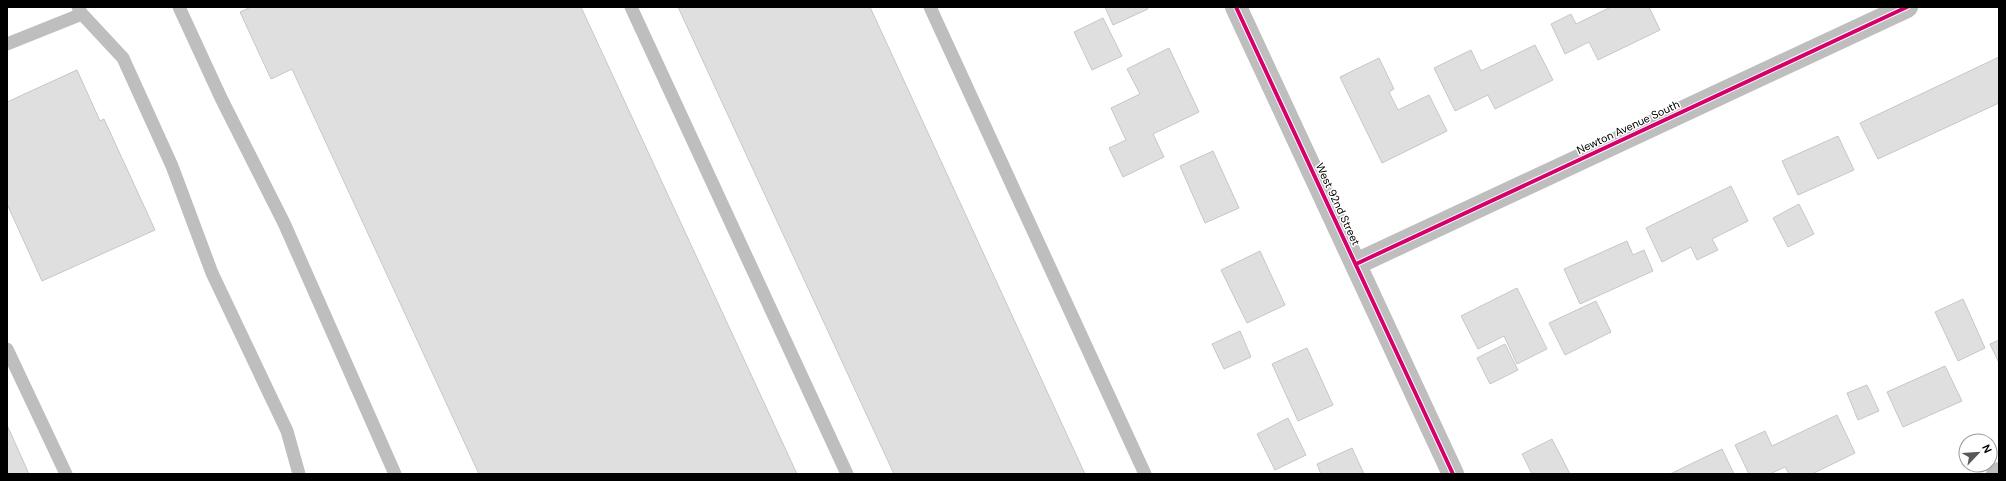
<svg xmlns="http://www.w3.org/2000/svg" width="2006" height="481" viewBox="0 0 2006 481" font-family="'DM Sans',sans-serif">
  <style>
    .building { fill: #dfdfdf; stroke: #c7c7c7 }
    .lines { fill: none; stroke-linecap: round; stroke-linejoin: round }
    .lane { stroke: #bebebe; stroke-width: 13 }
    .street { stroke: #bebebe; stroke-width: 22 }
    .cycleway-casing { stroke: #fff; stroke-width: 6 }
    .cycleway { stroke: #d6006c; stroke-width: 4 }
    .labels { text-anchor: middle; stroke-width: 3; stroke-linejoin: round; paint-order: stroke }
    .street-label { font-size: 11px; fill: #000; stroke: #fff }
  </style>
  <rect width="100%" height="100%" fill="#fff"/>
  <path class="building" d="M251,7h330l216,467h-318l-187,-405 -21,10 -31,-67z
    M678,7h192l215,467h-191z
    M1105,7h42l1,2 -35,16z
    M1611,7h38l11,23 -62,30 -9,-18 -24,12 -14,-30 20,-10 5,10z
    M1103,18l19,38 -30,14 -18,-38z
    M1535,45l18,35 -58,29 -7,-14 -33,16 -21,-43 37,-18 10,21z
    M1169,48l30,64 -46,22 11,23 -41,20 -14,-29 17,-8 -15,-32 29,-14 -13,-25z
    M1999,57v46l-121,56 -18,-36z
    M1379,58l15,31 -5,3 9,18 31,-15 18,36 -65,32 -42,-86z
    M77,70l23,51 4,-2 51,111 -113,51 -35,-77v-102z
    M1838,136l16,34 -56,25 -16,-34z
    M1213,151l26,57 -34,15 -25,-57z
    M1731,186l17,35 -36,18 6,11 -21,10 -6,-13 -29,15 -16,-34z
    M1799,204l15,30 -26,13 -15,-29z
    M1627,241l6,14 11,-5 9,21 -73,33 -16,-35z
    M1260,251l25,54 -38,18 -26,-53z
    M1517,288l30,61 -30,15 -13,-28 -26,13 -17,-33z
    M1963,299l22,49 -27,13 -23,-49z
    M1596,301l15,31 -46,23 -16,-32z
    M1240,331l11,26 -27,12 -12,-25z
    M1999,340v23l-9,-19z
    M1505,344l13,26 -28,14 -13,-26z
    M1307,348l26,57 -35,16 -26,-57z
    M1945,366l17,35 -59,26 -16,-35z
    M1867,385l12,26 -21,9 -11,-27z
    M1837,415l18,38 -43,21h-23l-4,-7 -15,7h-21l-14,-29 30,-14 7,15z
    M1288,418l18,37 -31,15 -18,-36z
    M7,425l22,49h-22z
    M1552,439l18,35h-38l-10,-20z
    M1352,448l12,26h-43l-4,-10z
    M1722,449l12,25h-64z"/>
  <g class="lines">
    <path class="lane" d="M78,7l4,7 41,44 49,108 40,107 75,158 12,43
      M179,7l42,91 63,125 111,251
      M631,7l216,467
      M930,7l215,467
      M7,44l75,-30
      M7,349l59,125"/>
    <path class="street" d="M1236,7l217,467
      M1356,264l551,-257
      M1997,474l2,-1"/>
    <defs>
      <path id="cycleway" d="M1236,7l217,467
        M1356,264l551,-257"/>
    </defs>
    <use href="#cycleway" class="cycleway-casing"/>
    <use href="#cycleway" class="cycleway"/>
  </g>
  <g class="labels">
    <g class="street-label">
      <text transform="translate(1628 127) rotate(-25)" y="4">Newton Avenue South</text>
      <text transform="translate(1338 204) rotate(65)" y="4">West 92nd Street</text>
    </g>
  </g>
  <rect width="2006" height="481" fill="none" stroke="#000000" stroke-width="16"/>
  <g transform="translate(1978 453) rotate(65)"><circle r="19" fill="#ffffff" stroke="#999999"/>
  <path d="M0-3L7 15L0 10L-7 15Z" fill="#595959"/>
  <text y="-6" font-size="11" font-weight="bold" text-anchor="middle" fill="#000000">N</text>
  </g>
</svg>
